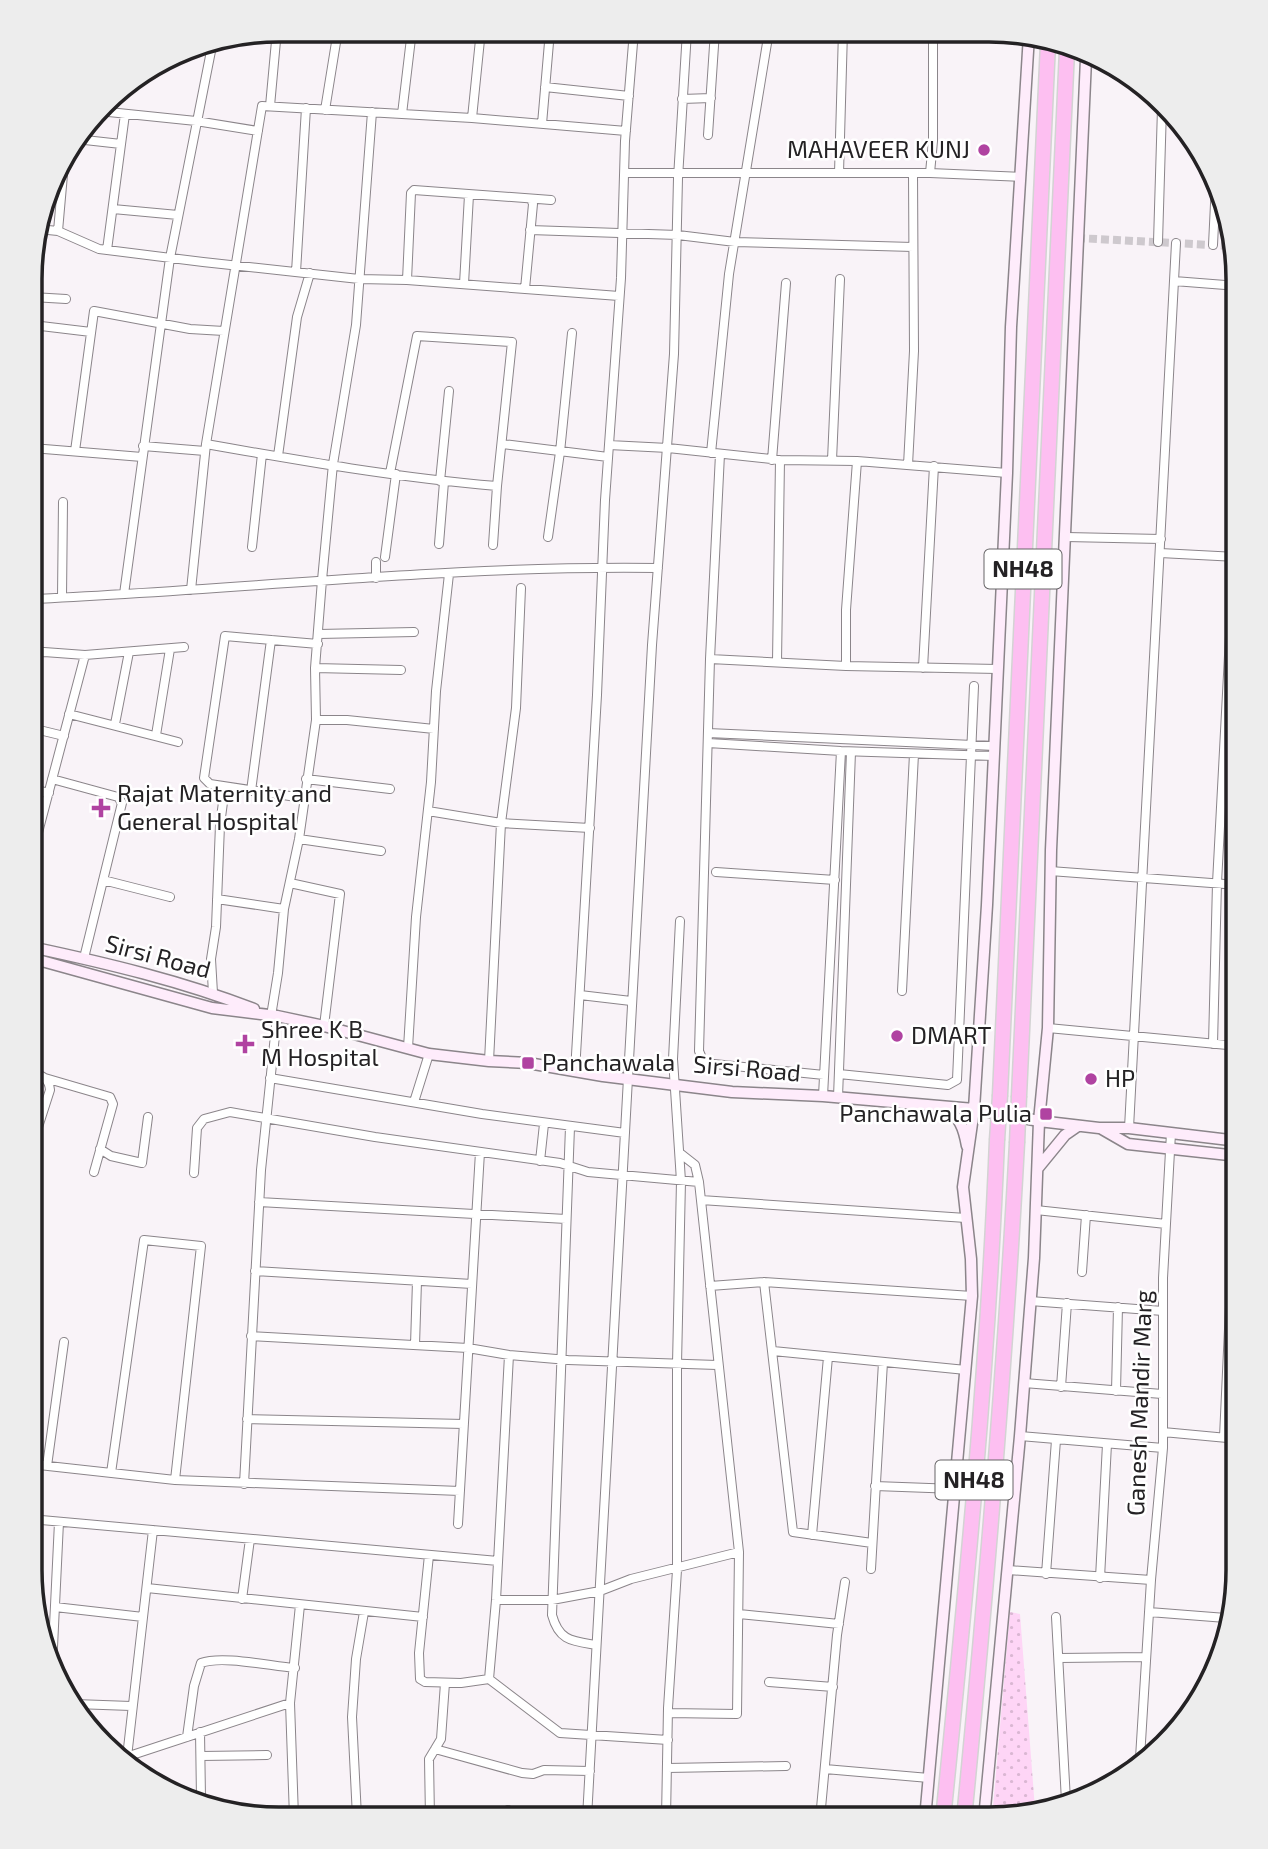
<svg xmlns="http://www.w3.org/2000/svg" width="1268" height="1849" viewBox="0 0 1268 1849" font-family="'Exo 2',sans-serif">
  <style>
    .grass { fill: url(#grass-dots) }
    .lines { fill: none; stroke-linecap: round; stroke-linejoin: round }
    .street-tunnel { stroke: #cec9ce; stroke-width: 8; stroke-dasharray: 8 4; stroke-linecap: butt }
    .street-casing { stroke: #8b858a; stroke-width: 10 }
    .secondary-casing { stroke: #8b858a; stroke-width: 13 }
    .highway-casing { stroke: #d3d3d3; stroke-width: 17 }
    .street { stroke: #fff; stroke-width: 8 }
    .secondary { stroke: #feecfb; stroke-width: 10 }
    .highway { stroke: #fdbff1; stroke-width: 14 }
    .highway-bridge-casing { stroke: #d3d3d3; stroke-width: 17; stroke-linecap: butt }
    .highway-bridge { stroke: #fdbff1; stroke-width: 14 }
    .poi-dot { fill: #b043a1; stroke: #fff; stroke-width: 2.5 }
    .labels { text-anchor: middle; stroke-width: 5; stroke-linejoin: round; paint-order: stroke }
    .shield { fill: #fff; stroke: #666466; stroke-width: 2 }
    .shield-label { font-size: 23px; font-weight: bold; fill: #242224 }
    .poi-label { font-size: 24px; fill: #242224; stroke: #fff; text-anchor: start }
    .street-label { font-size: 24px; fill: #242224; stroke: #fff }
    .rim { fill: none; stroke: #242224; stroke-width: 3.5 }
  </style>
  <defs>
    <pattern id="grass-dots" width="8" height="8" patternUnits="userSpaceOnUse" patternTransform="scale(1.75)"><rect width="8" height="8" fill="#fed5f6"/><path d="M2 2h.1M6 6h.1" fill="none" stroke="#dab7d3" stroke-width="1.8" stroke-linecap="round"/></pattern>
  </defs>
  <rect width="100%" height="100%" fill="#f9f3f8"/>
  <path class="grass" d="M1010,1612l10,2 15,195 -43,10z"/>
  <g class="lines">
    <path class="street-tunnel" d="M1077,238l154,8"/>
    <defs>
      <path id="street" d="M634,35l53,1
        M545,87l84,9
        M682,99l29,-1
        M270,106l7,-76
        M325,110l13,-80
        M99,111l97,10 62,10
        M402,114l10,-84
        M472,118l9,-88
        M542,124l8,-93
        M708,135l7,-104
        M76,139l45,5
        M624,173h306l91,4
        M839,173l4,-142
        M930,173l3,-32v-109
        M113,209l65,6
        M38,229l20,2 41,18 104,13 156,17 48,1 212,16
        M530,230l148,5 57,7 178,5
        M58,231l7,-79
        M1158,242l4,-134
        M1213,245l3,-62
        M107,250l18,-136
        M296,272l10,-164
        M407,280l4,-87 3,-3 137,10
        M1174,281l64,5
        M464,284l5,-89
        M525,289l8,-85 -2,-5
        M32,293l2,-23
        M32,297l34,2
        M32,335l9,-9 50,6
        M206,444c96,17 194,34 291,42l15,-144 -95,-6 -27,137
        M503,444l105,13
        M609,445l59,3 112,12 77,1 150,12
        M143,446l62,5
        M32,448l110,9
        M75,451l19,-140 96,18 34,2
        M711,453l18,-179 40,-243
        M720,454l-10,205 -11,392 5,12 120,12
        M278,456l19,-139 13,-44
        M772,460l14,-177
        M832,460l8,-181
        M908,465l6,-114 -1,-177
        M440,481l9,-90
        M548,537l12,-85 12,-119
        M1066,537l95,2
        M439,544l5,-62
        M493,545l4,-59
        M252,547l10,-93
        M1160,553l77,4
        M385,557l11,-83
        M376,578v-16
        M191,590l15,-146 56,-338 210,12 154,13
        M124,594l46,-336 43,-217
        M62,597l1,-95
        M31,599c209,-9 418,-34 627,-31
        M319,634l95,-2
        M31,653l13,-1 41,3 99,-8
        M710,659l136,7 152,3
        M777,662l3,-202
        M846,666v-56l11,-149
        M315,668l86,2
        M923,668l11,-202
        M69,714l109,28
        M316,720h31l87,9
        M115,724l14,-72
        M31,728l33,8
        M708,733l287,13
        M156,735l14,-86
        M708,743l133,8 153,5
        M52,779l66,18 4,6 -38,155
        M306,779l84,10
        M31,789l18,4
        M251,791l20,-151
        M303,798l-93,-14 -6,-6 21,-142 93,8
        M428,811l73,12 89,5
        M299,839l82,12
        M31,859l54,-204
        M1050,871l188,14
        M716,872l119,8
        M103,880l67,17
        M290,883l50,11 -16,132
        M217,899l67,10
        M902,991l12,-237
        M213,993l-2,-34 5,-32 4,-102 5,-38
        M580,995l51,6
        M271,1016l7,-43 6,-64 15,-70 17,-119 -1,-52 7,-88 11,-116 23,-139 16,-213
        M1048,1028l190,18
        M1213,1044l4,-161 21,-398
        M408,1048l8,-131 15,-135 5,-91 13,-117
        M489,1061l12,-238 15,-115 5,-120
        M575,1072l22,-377 8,-195 16,-222 4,-137 9,-110
        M839,1074l109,11 9,-5 17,-394
        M45,1078l65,19 3,7 -19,68
        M270,1078l212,36 143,19
        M823,1096l18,-345
        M838,1097l13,-345
        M414,1102l15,-48
        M570,1127l-18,488c7,26 20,26 44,30
        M1129,1128l47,-885
        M100,1149l11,7 31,7 6,-46
        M30,1152l20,-62c-1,-12 -8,-15 -19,-18
        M540,1161l4,-37
        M194,1173l3,-45 7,-9 26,-7 145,25 185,26 28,9 111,10
        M701,1200l265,18
        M259,1202l307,17
        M1036,1210l130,14
        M255,1271l217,13
        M1082,1272l4,-57
        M764,1282l29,250 79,11
        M710,1286l54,-4 208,14
        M1030,1301l133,10
        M251,1336l217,12 41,7 59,5 149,5
        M415,1345l2,-64
        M773,1351l193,19
        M1024,1383l138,11
        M1061,1387l6,-84
        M1116,1391l2,-84
        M247,1419l217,5
        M1163,1432l75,7
        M1020,1436l143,12
        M1224,1437l13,-281
        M30,1464l145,16 285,11
        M47,1466l17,-124
        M111,1473l33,-233 57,6 -26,234
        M244,1484l17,-314 16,-154
        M875,1486l81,3
        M30,1519l468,42
        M458,1524l22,-372
        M812,1535l16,-178
        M429,1555l-10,98 1,26 5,3 36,1 28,-4
        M871,1569l12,-207
        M1008,1570l143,10
        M1046,1574l10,-134
        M1100,1578l7,-134
        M147,1588l276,29
        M242,1599l8,-60
        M496,1600h56l48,-9 31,-12 108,-27
        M55,1607l88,10
        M1149,1612l77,6
        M739,1614l100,10
        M1056,1617l10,184
        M1226,1622l12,-120
        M1059,1658l87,-1
        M52,1668l7,-146
        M489,1679l7,-79 13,-245
        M489,1679l71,54 108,7
        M769,1682l64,5
        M75,1704l56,2
        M668,1713l69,1 2,-162 -40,-370 -4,-17 -14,-11
        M200,1732l1,66
        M187,1737l7,-51 7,-23c21,-8 69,3 94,5
        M435,1749l87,24 11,1 11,-4 46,1
        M201,1756l66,-1
        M127,1757l26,-227
        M1140,1758l11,-178 12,-132v-170l8,-145
        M120,1759l170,-56
        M667,1768l119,-2
        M825,1769l104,9
        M508,1810v8
        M294,1817l-4,-114 10,-98
        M357,1817l-5,-100 4,-58 8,-47
        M430,1818l-1,-59 12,-20 4,-56
        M587,1818l65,-1173 22,-291 4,-176 9,-147
        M666,1818l2,-110 9,-138v-206l4,-183 -8,-122 7,-138
        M820,1819l17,-184 8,-53"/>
      <path id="secondary" d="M31,947c75,16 151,34 223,62
        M31,958l181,50 65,8 47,10 105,28 60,7 39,2 75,13 129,16 91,4 151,13 65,12 60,7h30l109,13
        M944,1108c16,8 20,21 23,38
        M1102,1129l26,15 110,12
        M1038,1168l27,-33 13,-9
        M925,1819l47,-523 -1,-37 -8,-72 11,-78 13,-204 20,-432 4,-146 18,-292
        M984,1819l36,-383 14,-178 5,-137 9,-93 3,-178 35,-791"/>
      <path id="highway" d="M1000,1095l48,-1052
        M1019,1096l48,-1046
        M943,1819c23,-226 45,-452 54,-679
        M964,1819c22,-225 41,-450 53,-676"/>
    </defs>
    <use href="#street" class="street-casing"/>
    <use href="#secondary" class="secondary-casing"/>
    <use href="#highway" class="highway-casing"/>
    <use href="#street" class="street"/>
    <use href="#secondary" class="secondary"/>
    <use href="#highway" class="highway"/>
    <defs>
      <path id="highway-bridge" d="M997,1140l3,-45
        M1017,1143l2,-47"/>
    </defs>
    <use href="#highway-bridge" class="highway-bridge-casing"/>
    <use href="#highway-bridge" class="highway-bridge"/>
  </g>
  <g class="poi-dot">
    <circle cx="984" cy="150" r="7"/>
    <path d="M97.5 797.5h7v7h7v7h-7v7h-7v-7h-7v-7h7z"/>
    <circle cx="897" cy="1036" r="7"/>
    <path d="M241.5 1033.5h7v7h7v7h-7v7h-7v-7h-7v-7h7z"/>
    <rect x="521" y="1056" width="14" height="14" rx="3.5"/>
    <circle cx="1091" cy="1079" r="7"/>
    <rect x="1039" y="1107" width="14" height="14" rx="3.5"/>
  </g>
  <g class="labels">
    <g class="shield">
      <rect x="984.5" y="549.5" width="77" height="39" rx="5"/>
      <rect x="935.5" y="1460.5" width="77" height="39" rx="5"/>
    </g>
    <g class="shield-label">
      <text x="1023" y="577">NH48</text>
      <text x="974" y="1488">NH48</text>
    </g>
    <g class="poi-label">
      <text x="970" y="158" text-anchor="end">MAHAVEER KUNJ</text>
      <text x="117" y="802">Rajat Maternity and<tspan x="117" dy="28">General Hospital</tspan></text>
      <text x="261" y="1038">Shree K B<tspan x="261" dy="28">M Hospital</tspan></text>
      <text x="911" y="1044">DMART</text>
      <text x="542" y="1071">Panchawala</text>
      <text x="1105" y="1087">HP</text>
      <text x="1032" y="1122" text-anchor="end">Panchawala Pulia</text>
    </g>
    <g class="street-label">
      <text transform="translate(158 957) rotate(15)" y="8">Sirsi Road</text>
      <text transform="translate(747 1069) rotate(5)" y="8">Sirsi Road</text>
      <text transform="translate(1140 1403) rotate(-88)" y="8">Ganesh Mandir Marg</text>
    </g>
  </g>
  <path d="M0 0H1268V1849H0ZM279 42H989A237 237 0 0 1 1226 279V1570A237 237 0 0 1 989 1807H279A237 237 0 0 1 42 1570V279A237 237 0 0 1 279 42Z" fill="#ededed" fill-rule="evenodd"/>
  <path class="rim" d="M279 42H989A237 237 0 0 1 1226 279V1570A237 237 0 0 1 989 1807H279A237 237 0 0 1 42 1570V279A237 237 0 0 1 279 42Z"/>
</svg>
